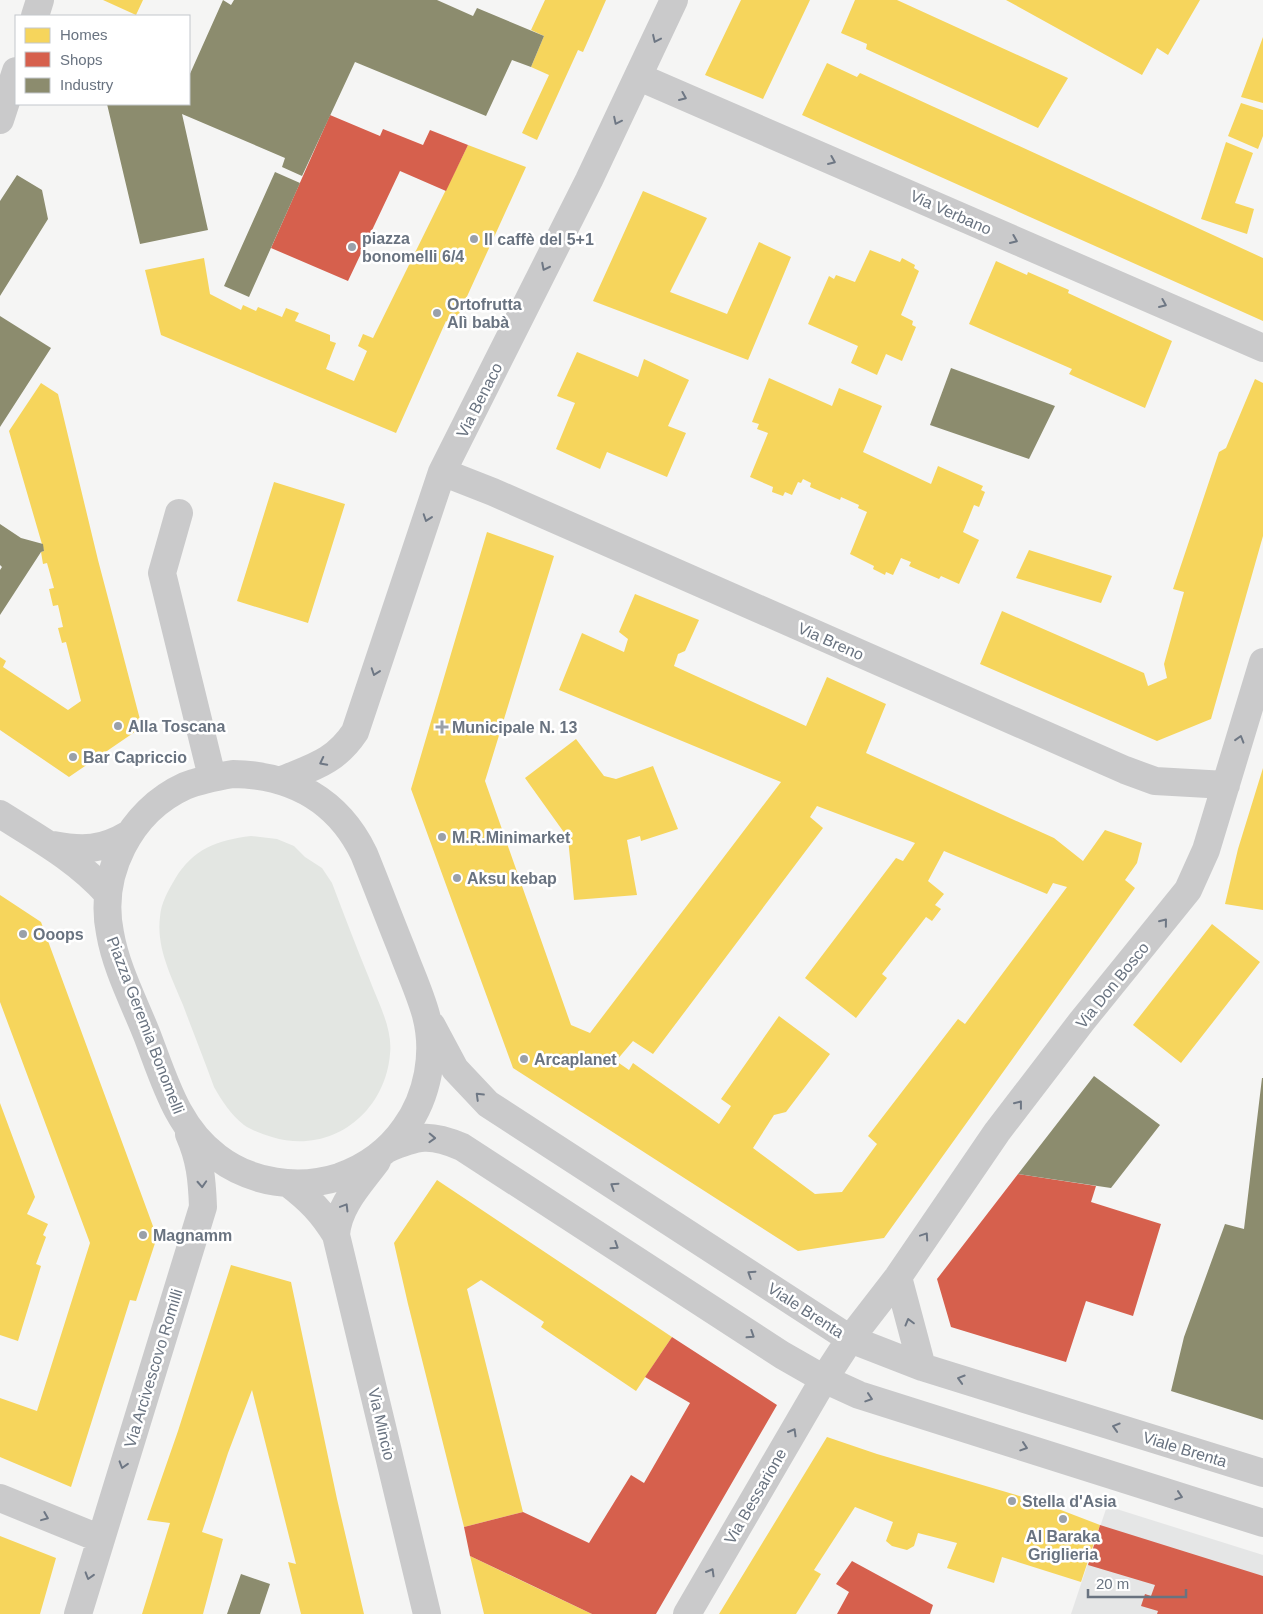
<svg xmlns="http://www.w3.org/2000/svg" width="1263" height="1614" viewBox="0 0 1263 1614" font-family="Helvetica,sans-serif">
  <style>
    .built { fill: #e5e6e6 }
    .green { fill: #e3e6e2 }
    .homes { fill: #f6d55c; fill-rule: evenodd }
    .shops { fill: #d6604d }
    .industry { fill: #8c8c6e }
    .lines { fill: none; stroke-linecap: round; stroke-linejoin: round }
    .minor { stroke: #cacacb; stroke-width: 28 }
    .oneway { stroke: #6e7784 }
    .poi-dot { fill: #9aa0a9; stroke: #fff; stroke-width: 2 }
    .labels { text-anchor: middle; stroke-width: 5; stroke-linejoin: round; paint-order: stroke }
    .street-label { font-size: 16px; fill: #697380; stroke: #fff }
    .poi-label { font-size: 16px; font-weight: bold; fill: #697380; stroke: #fff; text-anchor: start }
  </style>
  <rect width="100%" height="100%" fill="#f5f5f4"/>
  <path class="built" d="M1107,1506l156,49v59h-192z"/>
  <path class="green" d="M251,836l26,3 17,7 11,11 17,11 10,15c12,32 24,63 37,95 9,24 24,51 21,76 -5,60 -60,101 -118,83 -10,-3 -19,-6 -28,-12 -13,-10 -22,-24 -30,-38 -10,-28 -21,-55 -31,-82 -11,-27 -27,-57 -23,-88 1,-14 8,-26 15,-38 18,-30 42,-39 76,-43z"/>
  <path class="homes" d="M103,0h40l-7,15z
    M545,0h61l-23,52 -5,-2 -41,90 -15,-7 27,-58 -18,-8 13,-31 -13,-6z
    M741,0h69l-47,99 -58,-24z
    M855,0h42l171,78 -30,50 -172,-79 1,-5 -26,-11z
    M1006,0h194l-32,55 -11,-7 -15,27z
    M1263,37v66l-22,-6z
    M827,63l30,14 3,-4 403,185v63l-461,-206z
    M1241,103l22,7v26l-5,13 -30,-13z
    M1226,142l27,11 -18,50 19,6 -7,25 -46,-15z
    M468,145l58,22 -72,158 -8,-4 -50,112 -235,-98 -16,-65 59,-12 6,36 31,16 2,-5 13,6 2,-4 24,10 4,-9 13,5 -4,8 35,14v6l6,2 -10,26 28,12 13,-30 -9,-5 5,-12 10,4z
    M643,191l64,27 -37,74 57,22 32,-72 32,15 -43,103 -155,-59z
    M870,250l30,12 2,-4 13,7 -1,3 5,3 -18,44 12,6 -1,4 4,2 -14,34 -16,-7 -9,21 -26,-12 7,-17 -50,-22 21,-48 5,3 2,-4 19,7z
    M996,261l31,14 1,-3 41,18 -1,3 104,48 -27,67 -76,-34 3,-5 -103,-45z
    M577,352l61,25 6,-18 45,21 -21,46 18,7 -19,44 -60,-25 -7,17 -44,-20 19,-46 -18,-7z
    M769,378l63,28 7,-18 43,18 -19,46 68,32 7,-18 45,20 -2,4 4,2 -6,15 -5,-2 -11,27 16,8 -20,44 -18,-8 -2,3 -30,-13 2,-4 -10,-4 -8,17 -7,-3 -1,3 -12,-6 1,-3 -24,-12 17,-42 -9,-4 1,-3 -18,-8 -1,3 -30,-13 1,-4 -8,-4 -2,4 -3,-1 -6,13 -7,-3 -2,4 -11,-4 1,-5 -23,-10 18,-44 -11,-4 2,-5 -7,-2z
    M1255,379l8,4v153l-52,183 -54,22 -177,-77 22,-53 142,62 4,13 19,-8 -3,-14 20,-72 -11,-3 46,-137 7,-4z
    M41,383l17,11 40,166 44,167 -73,50 -69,-47v-73l6,4 -3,6 65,43 13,-9 -15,-59 -4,1 -4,-15 5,-1 -5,-22 -5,1 -4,-17 5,-1 -7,-25 -4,1 -2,-12 3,-1 -35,-120z
    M274,482l71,22 -37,119 -71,-22z
    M487,532l67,24 -69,225 86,244 19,8 191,-251 -222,-92 23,-57 42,19 4,-13 -9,-7 16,-38 64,26 -14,31 -7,3 -4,12 132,60 21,-49 59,27 -20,49 188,85 29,23 22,-31 37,13 -5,20 -12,17 10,8 -251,350 -86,13 -285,-183 -102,-279zM817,806l98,37 -12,18 -7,-3 -91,120 51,40 31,-40 -5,-4 44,-57 6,4 9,-12 -6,-4 9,-11 -16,-13 16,-30 103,43 6,-11 14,4 -102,137 -7,-5 -90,117 9,8 -35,48 -27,2 -62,-46 21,-33 12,-3 44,-58 -51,-38 -58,83 10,7 -12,18 -86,-61 -4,7 -13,-9 17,-20 20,13 170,-226 -13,-11z
    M1029,550l83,26 -11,27 -85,-25z
    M576,739l28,37 12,3 37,-13 25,63 -37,12 -1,-5 -13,4 10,55 -63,5 -6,-62 -43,-60z
    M1263,768v142l-38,-6 13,-55z
    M0,895l41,27 116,315 -21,64 -6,-1 -59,187 -71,-30v-59l37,13 53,-168 -90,-241z
    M1212,924l48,38 -79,101 -48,-38z
    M0,1103l35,94 -8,17 21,10 -5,11 3,2 -10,27 5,2 -23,75 -18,-6z
    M437,1180l235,157 -36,54 -95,-64 3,-5 -63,-42 -14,9 56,223 -59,15 -56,-223 -14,-61z
    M231,1265l60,17 46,217 27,115h-63l-13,-52 8,2 -44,-174 -24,63 -26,79 21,7 -20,75h-61l28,-91 -23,-3 31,-89z
    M827,1437l50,17 163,48 60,23 -19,57 -79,-25 -8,26 -47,-15 10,-25 -39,-10 -4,13 -7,4 -15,-4 -6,-5 7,-19 -38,-15 -41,63 7,4 -25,40h-77z
    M0,1536l56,22 -16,56h-40z
    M470,1556l69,33 53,25h-108z"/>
  <path class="shops" d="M330,115l50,21 3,-7 40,16 7,-15 38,15 -22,46 -46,-20 -52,110 -77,-33z
    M1018,1174l78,12 -5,16 70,22 -28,92 -47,-15 -20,61 -115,-35 -14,-48z
    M672,1337l105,68 -121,209h-64l-122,-58 -6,-29 59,-15 66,31 42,-68 13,8 46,-80 -45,-26z
    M1100,1525l163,51v38h-106l1,-3 -17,-5 4,-12 6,2 4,-11 -67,-20z
    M852,1561l81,44 -3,9h-93l12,-22 -13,-8z"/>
  <path class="industry" d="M223,0l8,5 3,-5h203l36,16 4,-8 67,28 -13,31 -19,-7 -26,56 -131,-54 -53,114 -20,-9 3,-9 -103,-44 26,116 -68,14 -33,-140h82v-28z
    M275,172l25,11 -51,114 -25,-11z
    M17,175l25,15 6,29 -48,77v-95z
    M0,316l51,32 -51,79z
    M951,368l104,38 -26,53 -99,-34z
    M0,524l21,14 22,6 1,7 -3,1 -41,63v-45l2,-3 -2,-2z
    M1094,1076l66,49 -49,63 -93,-14z
    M1262,1078h1v342l-92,-29 13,-54 41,-113 19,5z
    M241,1574l29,10 -10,30h-33z"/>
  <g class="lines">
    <path class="minor" d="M35,16l5,-16
      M639,77l624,271
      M0,120l16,-49
      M442,472l51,20 632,278 30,11 71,4
      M179,513l-17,60 50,204
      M233,774c58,1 105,26 131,80 13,32 25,64 38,96 8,22 18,43 24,65 10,38 2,81 -21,113 -16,23 -40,40 -66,49 -41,13 -88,6 -122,-20 -40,-29 -53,-78 -70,-122 -13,-33 -31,-67 -37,-102 -12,-59 20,-122 75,-147 15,-6 31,-9 48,-12z
      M282,780c31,-13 53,-18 73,-48l87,-260 147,-292 85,-180
      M0,814c38,24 78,46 108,80
      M53,845c30,6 49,5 76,-11
      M432,1026l23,43 33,35 362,235 72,28 341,106
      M387,1149c31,-13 42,-16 75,-2l320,208 42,24 35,16 404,128
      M288,1183c21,16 34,29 48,52 2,-29 24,-51 41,-74
      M336,1235l91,379
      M898,1277l24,90
      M0,1498l101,41
      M78,1614l125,-407c-1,-28 -3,-48 -14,-73
      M687,1614l137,-235 26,-40 48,-62 99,-145 85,-111 106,-131 18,-40 57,-188"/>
  </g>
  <defs><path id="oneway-chevron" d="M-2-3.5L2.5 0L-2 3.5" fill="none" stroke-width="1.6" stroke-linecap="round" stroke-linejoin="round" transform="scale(1.25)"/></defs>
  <g class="oneway">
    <use href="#oneway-chevron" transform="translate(656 39) rotate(115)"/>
    <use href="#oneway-chevron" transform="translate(683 97) rotate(23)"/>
    <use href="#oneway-chevron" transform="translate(617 121) rotate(116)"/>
    <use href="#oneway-chevron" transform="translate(832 161) rotate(23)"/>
    <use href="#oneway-chevron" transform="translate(1014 240) rotate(23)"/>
    <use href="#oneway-chevron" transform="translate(545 267) rotate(117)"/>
    <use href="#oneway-chevron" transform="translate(1163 304) rotate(23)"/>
    <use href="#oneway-chevron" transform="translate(427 518) rotate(109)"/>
    <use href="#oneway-chevron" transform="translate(375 672) rotate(109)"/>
    <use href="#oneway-chevron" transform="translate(1240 739) rotate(-73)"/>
    <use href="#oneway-chevron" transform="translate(323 762) rotate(153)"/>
    <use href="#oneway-chevron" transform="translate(1164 922) rotate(-51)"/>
    <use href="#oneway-chevron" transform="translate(479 1096) rotate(-136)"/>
    <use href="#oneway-chevron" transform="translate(1019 1104) rotate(-52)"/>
    <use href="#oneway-chevron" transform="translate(432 1138) rotate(2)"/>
    <use href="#oneway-chevron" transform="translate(202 1184) rotate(87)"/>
    <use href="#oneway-chevron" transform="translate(614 1186) rotate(-147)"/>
    <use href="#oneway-chevron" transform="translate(345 1207) rotate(-59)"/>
    <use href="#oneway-chevron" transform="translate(925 1236) rotate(-56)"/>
    <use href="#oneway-chevron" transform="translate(615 1246) rotate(33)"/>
    <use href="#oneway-chevron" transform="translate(751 1274) rotate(-147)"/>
    <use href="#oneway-chevron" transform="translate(909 1322) rotate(-105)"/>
    <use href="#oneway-chevron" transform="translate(751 1335) rotate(33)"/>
    <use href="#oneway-chevron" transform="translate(961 1379) rotate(-163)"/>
    <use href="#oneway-chevron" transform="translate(869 1398) rotate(18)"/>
    <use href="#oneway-chevron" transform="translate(1116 1427) rotate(-163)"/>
    <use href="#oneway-chevron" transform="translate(793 1432) rotate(-60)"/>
    <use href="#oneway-chevron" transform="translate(1024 1447) rotate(18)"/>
    <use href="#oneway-chevron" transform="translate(123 1465) rotate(107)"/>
    <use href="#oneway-chevron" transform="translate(1179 1496) rotate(18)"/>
    <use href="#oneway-chevron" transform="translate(45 1517) rotate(22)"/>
    <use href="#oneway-chevron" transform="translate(711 1572) rotate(-60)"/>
    <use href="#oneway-chevron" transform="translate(89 1576) rotate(107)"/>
  </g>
  <g class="poi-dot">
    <circle cx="474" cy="239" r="5"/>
    <circle cx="352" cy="247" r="5"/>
    <circle cx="437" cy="313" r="5"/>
    <circle cx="118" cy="726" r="5"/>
    <path d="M439.5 719.5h5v5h5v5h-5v5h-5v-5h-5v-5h5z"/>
    <circle cx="73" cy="757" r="5"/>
    <circle cx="442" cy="837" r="5"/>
    <circle cx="457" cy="878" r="5"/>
    <circle cx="23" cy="934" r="5"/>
    <circle cx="524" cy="1059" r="5"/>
    <circle cx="143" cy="1235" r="5"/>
    <circle cx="1012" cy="1501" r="5"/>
    <circle cx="1063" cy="1519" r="5"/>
  </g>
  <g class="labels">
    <g class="street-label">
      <text transform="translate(951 212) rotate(24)" y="6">Via Verbano</text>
      <text transform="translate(479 400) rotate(-63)" y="6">Via Benaco</text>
      <text transform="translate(831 641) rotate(24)" y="6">Via Breno</text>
      <text transform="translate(1112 985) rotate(-51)" y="6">Via Don Bosco</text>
      <text transform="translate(146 1025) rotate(69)" y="6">Piazza Geremia Bonomelli</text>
      <text transform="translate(806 1310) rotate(33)" y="6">Viale Brenta</text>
      <text transform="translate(153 1368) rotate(-73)" y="6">Via Arcivescovo Romilli</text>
      <text transform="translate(382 1424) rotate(77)" y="6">Via Mincio</text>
      <text transform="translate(1185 1449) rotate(17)" y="6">Viale Brenta</text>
      <text transform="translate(755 1496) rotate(-60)" y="6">Via Bessarione</text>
    </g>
    <g class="poi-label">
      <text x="362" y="244">piazza<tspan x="362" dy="18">bonomelli 6/4</tspan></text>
      <text x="484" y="245">Il caffè del 5+1</text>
      <text x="447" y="310">Ortofrutta<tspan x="447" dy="18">Alì babà</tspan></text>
      <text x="128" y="732">Alla Toscana</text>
      <text x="452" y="733">Municipale N. 13</text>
      <text x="83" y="763">Bar Capriccio</text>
      <text x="452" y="843">M.R.Minimarket</text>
      <text x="467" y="884">Aksu kebap</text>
      <text x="33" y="940">Ooops</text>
      <text x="534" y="1065">Arcaplanet</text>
      <text x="153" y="1241">Magnamm</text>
      <text x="1022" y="1507">Stella d'Asia</text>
      <text x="1063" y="1542" text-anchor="middle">Al Baraka<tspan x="1063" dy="18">Griglieria</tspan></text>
    </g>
  </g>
  <rect x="15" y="15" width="175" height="90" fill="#ffffff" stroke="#c3c7cc"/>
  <rect x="25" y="28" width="25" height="15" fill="#f6d55c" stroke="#c3c7cc"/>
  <text x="60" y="40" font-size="15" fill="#697380">Homes</text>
  <rect x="25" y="52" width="25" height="15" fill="#d6604d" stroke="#c3c7cc"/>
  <text x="60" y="65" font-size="15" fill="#697380">Shops</text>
  <rect x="25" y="78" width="25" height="15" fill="#8c8c6e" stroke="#c3c7cc"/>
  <text x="60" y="90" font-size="15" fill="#697380">Industry</text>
  <path d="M1088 1589v8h98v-8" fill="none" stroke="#697380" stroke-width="2.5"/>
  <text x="1096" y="1589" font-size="15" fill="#697380" stroke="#ffffff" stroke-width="4" paint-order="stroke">20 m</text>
</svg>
